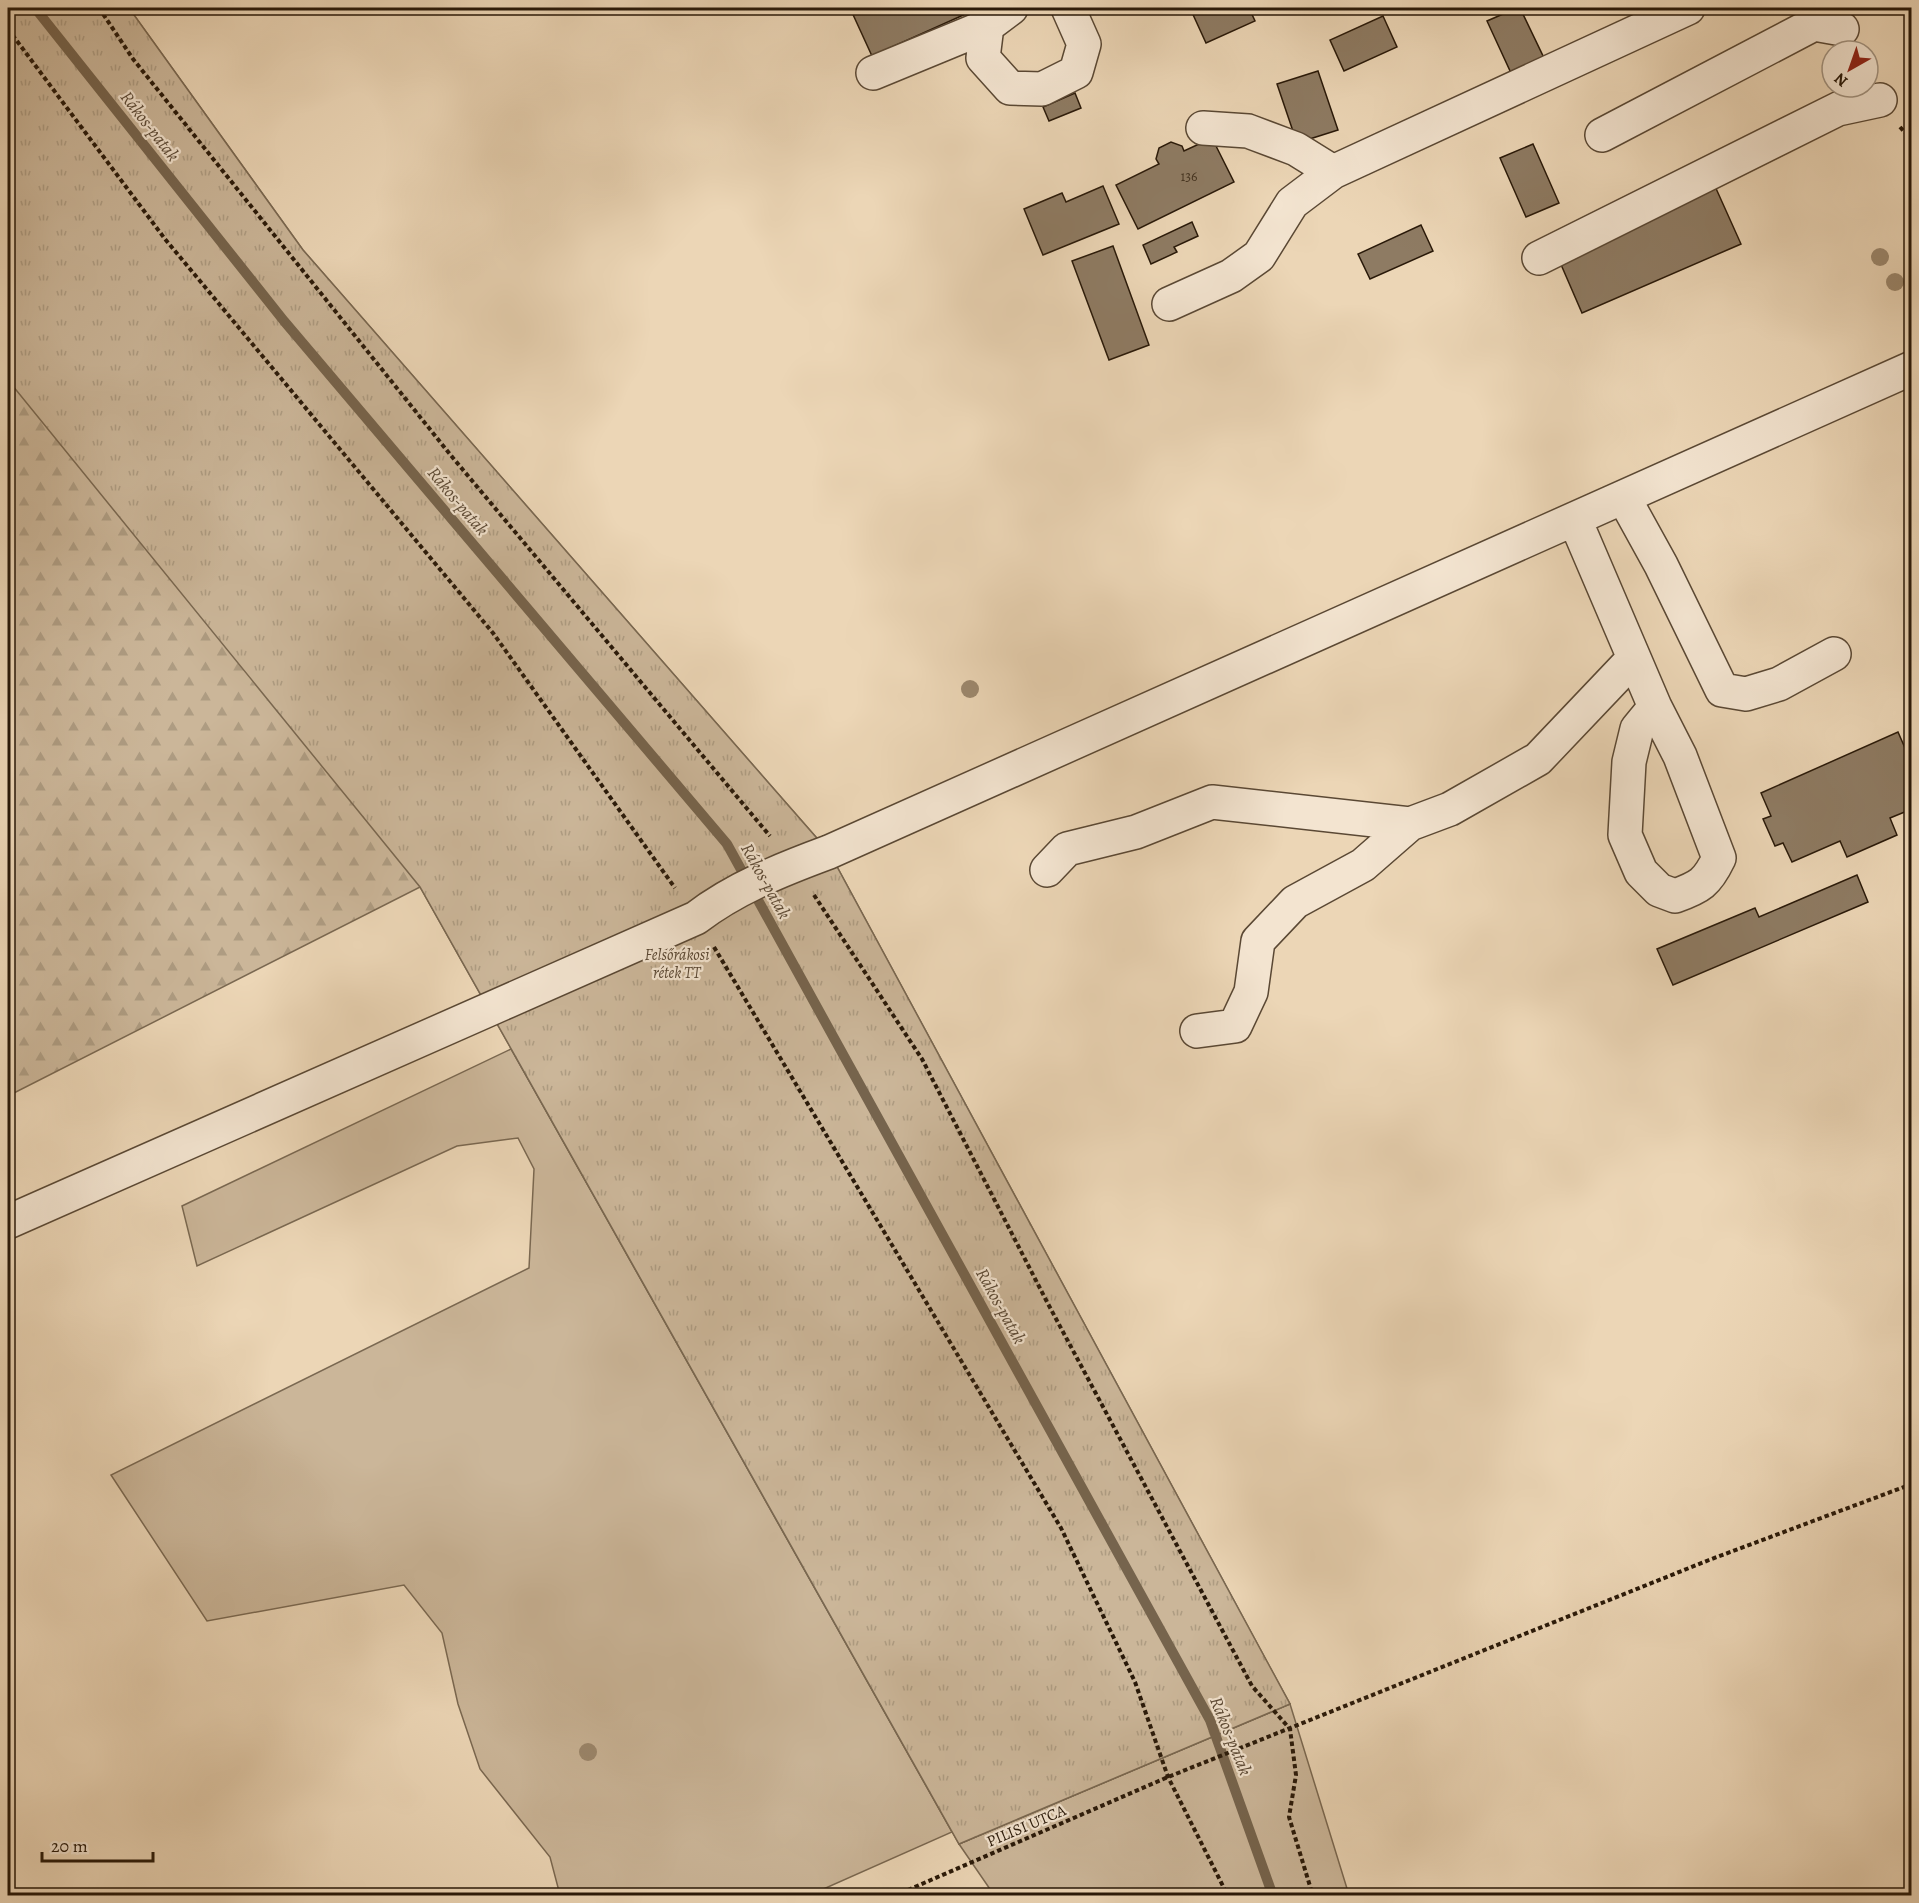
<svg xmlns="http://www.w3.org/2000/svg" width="1919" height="1903" viewBox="0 0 1919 1903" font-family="Alegreya,serif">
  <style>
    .grass { fill: #cbb699; stroke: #7a6851; stroke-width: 1.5 }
    .forest { fill: url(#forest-firs); stroke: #7a6851; stroke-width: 1.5 }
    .park { fill: url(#park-tufts); stroke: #7a6851; stroke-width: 1.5 }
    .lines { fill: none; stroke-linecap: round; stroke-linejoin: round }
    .stream { stroke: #76644d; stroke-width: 10 }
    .building { fill: #8e7b63; stroke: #291909; stroke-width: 1.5 }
    .minor-casing { stroke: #5a4834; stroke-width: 36 }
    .path { stroke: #291909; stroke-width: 4; stroke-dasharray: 4.5 3; stroke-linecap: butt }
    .minor { stroke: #f3e4d0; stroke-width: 33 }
    .tree { fill: #9c886e }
    .labels { text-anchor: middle; stroke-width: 4.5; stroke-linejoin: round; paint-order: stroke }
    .number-label { font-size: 14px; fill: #423220 }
    .park-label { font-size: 16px; font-style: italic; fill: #5a4834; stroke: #f3e4d0 }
    .street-label { font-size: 16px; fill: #291909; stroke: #f3e4d0 }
    .water-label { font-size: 18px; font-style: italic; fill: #5d4b37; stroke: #f3e4d0 }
  </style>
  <defs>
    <pattern id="forest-firs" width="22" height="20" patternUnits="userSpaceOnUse" patternTransform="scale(1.5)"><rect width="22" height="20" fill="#cbb699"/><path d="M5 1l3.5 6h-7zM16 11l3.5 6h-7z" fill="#ae9c82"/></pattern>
    <pattern id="park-tufts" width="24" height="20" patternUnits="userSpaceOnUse" patternTransform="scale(1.5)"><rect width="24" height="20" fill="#cbb699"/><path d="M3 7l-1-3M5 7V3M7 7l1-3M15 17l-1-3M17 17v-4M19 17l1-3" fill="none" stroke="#ae9c82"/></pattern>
  </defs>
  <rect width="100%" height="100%" fill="#ecd6b6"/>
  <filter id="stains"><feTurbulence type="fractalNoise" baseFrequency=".00333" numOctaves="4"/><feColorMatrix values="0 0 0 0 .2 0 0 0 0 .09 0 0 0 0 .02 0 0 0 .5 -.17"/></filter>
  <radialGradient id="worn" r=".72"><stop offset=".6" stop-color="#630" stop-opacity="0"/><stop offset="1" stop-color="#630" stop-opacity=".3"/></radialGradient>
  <path class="grass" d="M511,1049l441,783 -142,63h-250l-10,-38 -70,-88 -22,-65 -16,-71 -38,-48 -197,36 -96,-146 418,-207 5,-99 -16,-31 -61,8 -260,120 -15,-60z
    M1290,1704l59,191h-355l-35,-51z"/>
  <path class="forest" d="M8,8h121l174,242 526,602 461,852 -331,140 -539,-957 -412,209z"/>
  <path class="park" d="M8,8h121l174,242 526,602 461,852 -331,140 -539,-957 -412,-507z"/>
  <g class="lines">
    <path class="stream" d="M35,8l249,313 443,523 483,876 63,176"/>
  </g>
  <path class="building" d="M850,8h129l-107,48z
    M1190,8h59l6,13 -49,22z
    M1517,8h3l24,50 -33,15 -24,-52z
    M1383,16l14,31 -53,24 -14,-31z
    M1318,71l20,59 -41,13 -20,-59z
    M1075,93l6,15 -32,13 -6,-14z
    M1212,138l22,44 -96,47 -22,-44 43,-21 -3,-5 3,-11 12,-6 11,4 2,5z
    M1533,144l26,59 -33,14 -26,-59z
    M1714,184l27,60 -159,69 -26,-60z
    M1103,186l16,38 -76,31 -19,-46 38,-16 4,9z
    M1192,222l6,14 -24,11 3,5 -26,12 -8,-19z
    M1421,225l12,26 -63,28 -12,-25z
    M1113,246l36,99 -40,15 -37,-99z
    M1898,732l14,32v45l-22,9 7,17 -50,22 -7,-16 -48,21 -9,-19 -8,3 -12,-27 8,-3 -10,-23z
    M1857,875l11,27 -195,83 -16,-36 98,-41 4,9z
    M1912,1885v11h-22z"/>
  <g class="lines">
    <defs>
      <path id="minor" d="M987,26l-4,32 27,30 32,1 34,-17 8,-28 -16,-36
        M873,73l114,-47 24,-18
        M1203,128l45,3 48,18 37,23 355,-164
        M1602,135l212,-111 28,5
        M1539,258l299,-149 42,-9
        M1169,304l62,-28 28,-20 33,-53 41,-31
        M1624,498l37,67 61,125 24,4 33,-10 55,-30
        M1575,520l80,187 -18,22 -8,33 -4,73 16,37 18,18 16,6c25,-9 32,-13 44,-38l-39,-102 -25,-49
        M1047,870l20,-21 69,-17 76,-30 198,22 40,-15 88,-50 96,-101
        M1197,1031l38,-5 16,-34 7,-51 37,-39 68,-37 47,-41
        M8,1222l688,-304c39,-30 87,-49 133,-66l1083,-484"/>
    </defs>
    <use href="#minor" class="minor-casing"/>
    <path class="path" d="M99,8l34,51 320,399 317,378
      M8,29l157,210 328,394 182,255
      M1900,127l12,13
      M814,895l108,164 124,241 206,386 38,43 6,46 -7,42 24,79
      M714,947l347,581 74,154 33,95 60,119
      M894,1896l274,-119 541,-217 203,-76"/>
    <use href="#minor" class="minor"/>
  </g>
  <g class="tree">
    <circle cx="1880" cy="257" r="9"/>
    <circle cx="1895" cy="282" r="9"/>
    <circle cx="970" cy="689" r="9"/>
    <circle cx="588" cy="1752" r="9"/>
  </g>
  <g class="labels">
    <g class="number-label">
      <text x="1189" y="181">136</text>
    </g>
    <g class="park-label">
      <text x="677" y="960">Felsőrákosi<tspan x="677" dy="18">rétek TT</tspan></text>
    </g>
    <g class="street-label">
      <text transform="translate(1026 1825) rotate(-23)" y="6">PILISI UTCA</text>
    </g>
    <g class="water-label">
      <text transform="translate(150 126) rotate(52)" y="6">Rákos-patak</text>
      <text transform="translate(458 501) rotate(50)" y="6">Rákos-patak</text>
      <text transform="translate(766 881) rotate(61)" y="6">Rákos-patak</text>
      <text transform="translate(1001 1306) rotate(61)" y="6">Rákos-patak</text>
      <text transform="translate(1231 1736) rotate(68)" y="6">Rákos-patak</text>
    </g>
  </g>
  <rect width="1919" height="1903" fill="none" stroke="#ecd6b6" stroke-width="30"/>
  <rect x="9" y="9" width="1901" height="1885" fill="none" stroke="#291909" stroke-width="3"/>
  <rect x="15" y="15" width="1889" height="1873" fill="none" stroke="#291909" stroke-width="1.5"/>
  <g transform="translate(1850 69) rotate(220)"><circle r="28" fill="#f3e4d0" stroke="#a29380" stroke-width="1.5"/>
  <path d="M0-4.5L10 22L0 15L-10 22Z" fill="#8f2418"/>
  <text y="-9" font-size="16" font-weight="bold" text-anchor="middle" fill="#291909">N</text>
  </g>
  <path d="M42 1852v9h111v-9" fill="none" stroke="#291909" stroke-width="3"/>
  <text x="51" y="1852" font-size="18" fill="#291909" stroke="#f3e4d0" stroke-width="4.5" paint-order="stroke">20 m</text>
  <rect width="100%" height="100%" filter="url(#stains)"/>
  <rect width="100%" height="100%" fill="url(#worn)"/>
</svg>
